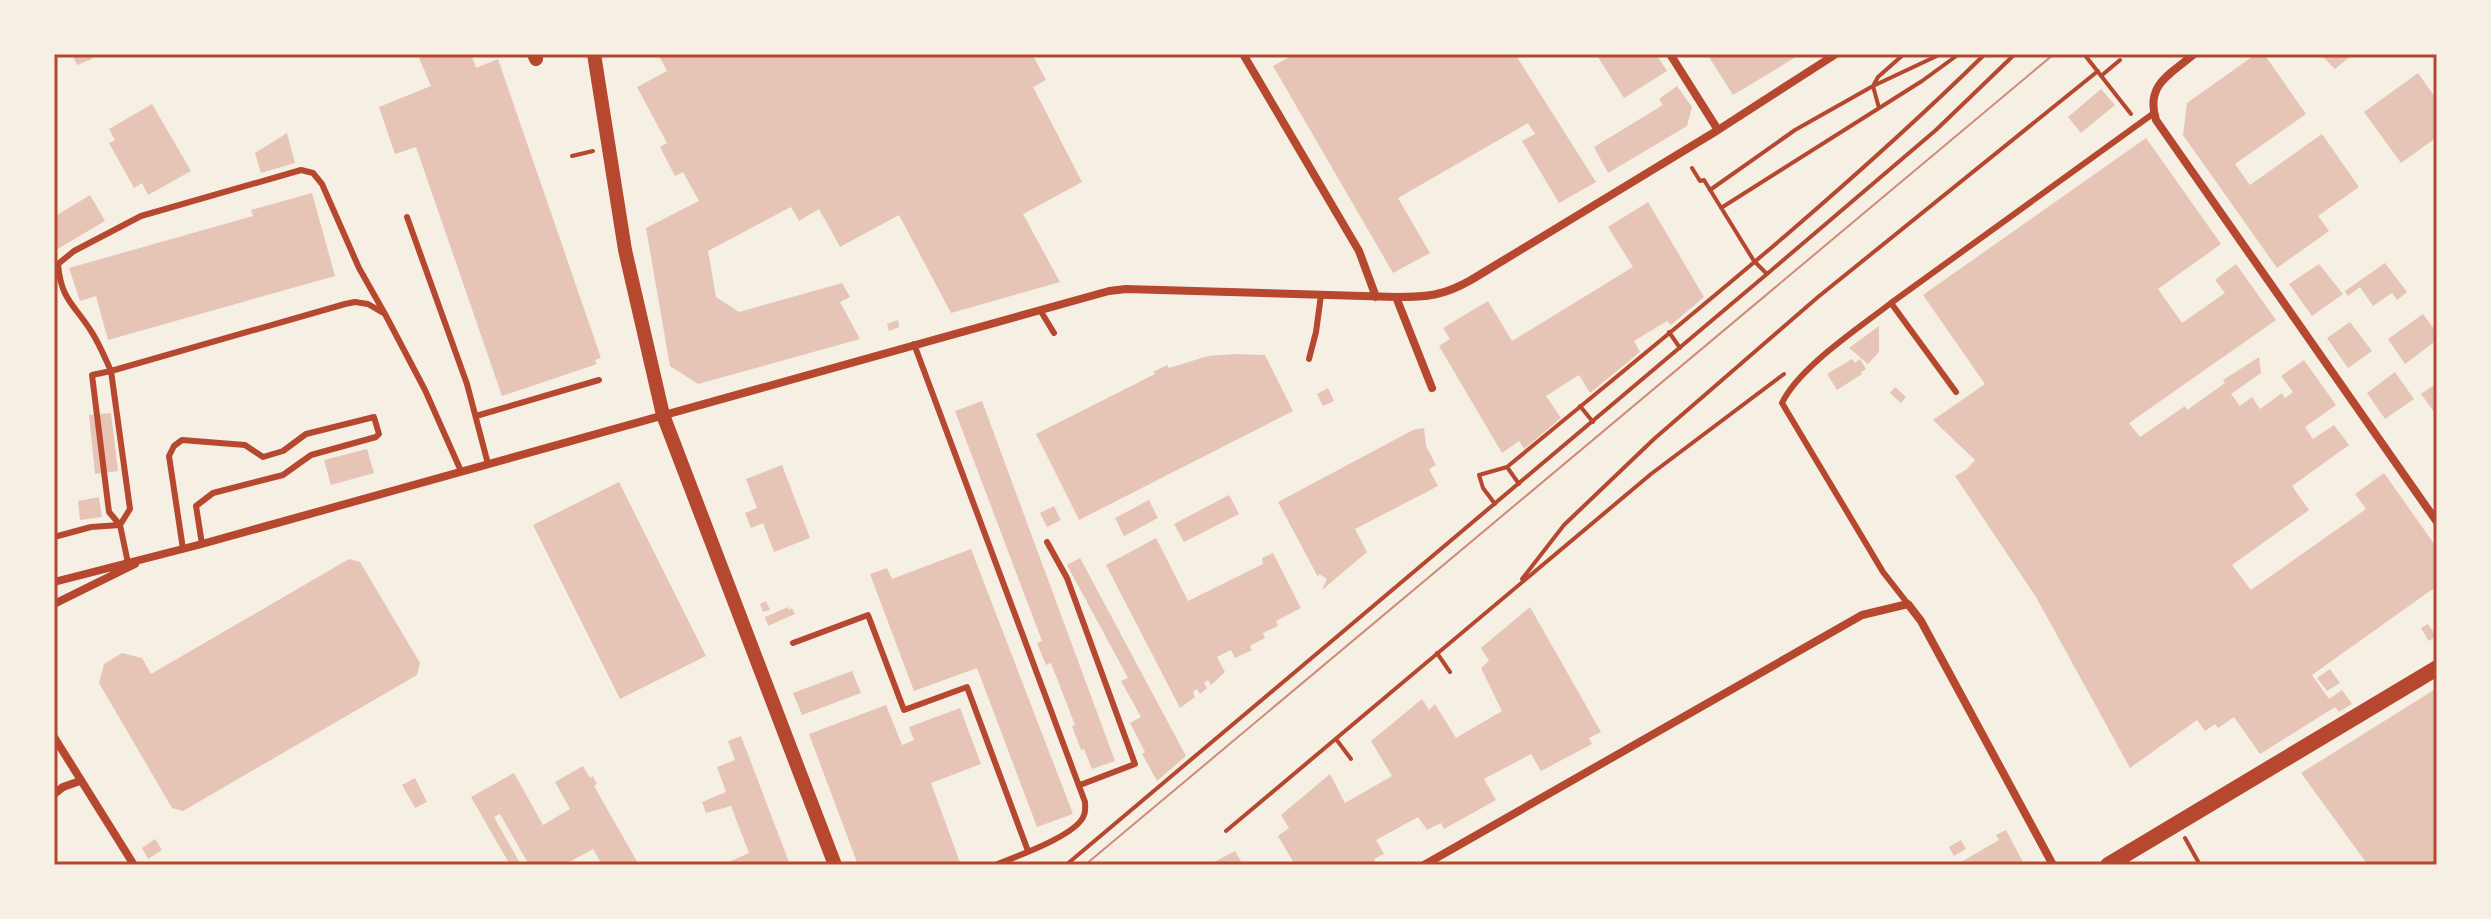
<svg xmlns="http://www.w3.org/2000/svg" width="2491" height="919" viewBox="0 0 2491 919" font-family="'Nunito Sans',sans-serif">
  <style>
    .building { fill: #e6c5b7 }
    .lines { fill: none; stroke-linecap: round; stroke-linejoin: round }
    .path { stroke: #b5482f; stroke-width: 4 }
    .service { stroke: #b5482f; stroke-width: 6 }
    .minor { stroke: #b5482f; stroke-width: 8 }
    .tertiary { stroke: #b5482f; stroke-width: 14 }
    .secondary { stroke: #b5482f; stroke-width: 16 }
    .tram { stroke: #cf8b77; stroke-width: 2 }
    .neatline { fill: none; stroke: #b5482f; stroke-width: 3 }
  </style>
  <rect width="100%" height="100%" fill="#f6efe4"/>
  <path class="building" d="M77,54h13l2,5 -15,6 -4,-9z
    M428,54h43l5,14 22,-9 103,299 -6,2 2,4 -95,32 -86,-249 -21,7 -16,-47 52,-21 -12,-28z
    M658,54h374l14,26 -13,7 49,95 -59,32 37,68 -109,31 -52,-98 -59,32 -21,-38 -20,12 -8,-14 -83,44 8,46 23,15 103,-29 8,14 -10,5 20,37 -162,45 -28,-18 -24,-138 53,-27 -16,-29 -8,4 -15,-29 7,-4 -30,-56 30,-16z
    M1295,54h220l81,128 -37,21 -37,-62 13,-7 -7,-11 -130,75 32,55 -37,20 -120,-207z
    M1596,54h60l11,17 -43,27z
    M1707,54h94l-68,41z
    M2256,54h8l42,60 -71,50 15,21 72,-51 37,53 -41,29 11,15 -52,37 -94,-133 4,-32z
    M2320,54h33l-18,15z
    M2418,73l19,27v37l-36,26 -37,-51z
    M1677,86l15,21 -5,19 -79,47 -14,-26 69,-42 -4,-6z
    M2101,89l14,16 -34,28 -13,-16z
    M152,104l39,67 -43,24 -6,-12 -8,5 -25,-45 6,-3 -6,-11z
    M287,133l8,30 -34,10 -6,-20z
    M2146,138l75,106 -63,45 24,34 43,-30 -10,-13 21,-16 40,56 -147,103 11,14 45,-31 2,4 38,-27 -2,-3 36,-23 2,16 -30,21 9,12 12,-9 8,12 22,-16 3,5 8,-6 -12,-16 23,-16 32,45 -31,22 8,12 21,-14 15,20 -57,41 17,24 -77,55 19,25 115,-81 -11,-15 29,-21 53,75v38l-125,89 17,24 13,-9 10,14 -13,8 -4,-5 -75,47 -26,-37 -16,11 -3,-4 -10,7 -8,-11 -67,48 -94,-171 -81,-121 11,-6 9,-10 -42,-40 52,-36 -62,-89z
    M312,193l23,83 -227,64 -12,-44 -16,5 -11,-33 184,-52 -2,-6z
    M90,195l15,26 -51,30v-34z
    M1648,202l56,95 -33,28 -4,-4 -33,20 6,11 -50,41 -11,-18 -33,21 15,22 -37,31 -5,-8 -17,12 -63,-107 11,-7 -7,-11 45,-27 24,40 121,-74 -25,-40z
    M2385,263l22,29 -10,8 -5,-7 -19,13 -13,-19 -12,9 -3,-5z
    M2319,264l24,30 -31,22 -23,-32z
    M2423,314l14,19v7l-32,24 -17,-25z
    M898,320l1,7 -10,4 -2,-7z
    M2350,322l22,29 -24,17 -21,-30z
    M1879,326v26l-11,12 -19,-16z
    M1236,354l29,1 28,56 -214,109 -43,-86 119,-60 -2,-2 14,-7 2,3 39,-12z
    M1852,359l3,4 5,-4 6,10 -5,3 1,2 -25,16 -10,-16z
    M2395,372l19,27 -29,20 -18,-26z
    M2437,383v33l-16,-22z
    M1895,387l11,10 -5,6 -11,-10z
    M1328,388l6,13 -11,5 -6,-12z
    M982,401l133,360 -23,8 -8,-20 -3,1 -9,-24 3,-1 -24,-62 -5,2 -9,-22 5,-2 -87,-230z
    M111,413l7,58 -23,3 -6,-59z
    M1424,428l2,18 10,19 -7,4 9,17 -83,43 12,23 -45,38 5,-11 -8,-5 -1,3 -40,-75 135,-72z
    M367,449l7,24 -43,12 -7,-25z
    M782,465l28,73 -36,14 -11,-29 -12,5 -6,-15 12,-5 -11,-29z
    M619,482l87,174 -86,43 -87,-174z
    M1229,495l10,19 -55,28 -10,-18z
    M99,497l3,20 -22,3 -2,-19z
    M1149,500l9,18 -34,18 -9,-18z
    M1054,506l7,14 -14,7 -7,-14z
    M1156,538l32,63 75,-37 -1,-6 11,-5 28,55 -25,13 2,5 -15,7 2,5 -15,8 2,4 -17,8 -4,-8 -14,7 8,15 -14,13 -3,-5 -4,3 3,5 -7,6 -3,-5 -4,3 2,5 -15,11 -74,-143z
    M971,549l102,265 -36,13 -60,-159 -63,23 -44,-117 17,-6 5,11z
    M1080,558l106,198 -29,25 -15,-27 3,-2 -15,-29 11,-6 -20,-36 7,-3 -61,-113z
    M349,559l11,3 60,101 -3,12 -234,136 -11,-3 -73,-125 5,-19 18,-11 20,5 9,16z
    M766,601l4,9 -7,2 -3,-8z
    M788,607l1,3 3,-2 3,6 -27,12 -3,-9z
    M1530,607l71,125 -12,6 3,6 -51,27 -10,-17 -47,25 12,21 -52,29 -3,-6 -14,7 -9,-13 -42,23 8,14 -10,5 3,6h-82l-17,-29 11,-8 -8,-13 49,-41 15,29 47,-27 -21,-35 51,-42 7,11 6,-6 21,34 46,-27 -21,-43 8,-7 -8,-13z
    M2428,624l8,12 -7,5 -8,-13z
    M2330,669l10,14 -13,8 -10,-13z
    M852,671l9,22 -59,22 -9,-22z
    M2437,688v177h-69l-67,-92z
    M886,705l16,40 12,-5 -5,-13 51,-19 21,56 -50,19 30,82h-103l-49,-131z
    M741,736l3,8 46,121h-68l27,-12 -18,-47 -25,7 -4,-11 24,-10 -9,-25 18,-7 -7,-19z
    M583,766l7,12 3,-2 4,8 -3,2 45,79h-37l-9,-16 -29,16h-35l-29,-51 -6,3 27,48h-11l-39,-68 43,-24 29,52 27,-16 -15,-27z
    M415,778l12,24 -12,6 -13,-23z
    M2006,830l17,32 -5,3h-62l43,-25 -3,-5z
    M155,839l7,11 -14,9 -6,-11z
    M1961,840l5,9 -12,7 -5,-9z
    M1235,851l8,14h-34z"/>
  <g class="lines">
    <path class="path" d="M2084,54l47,60
      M2101,76l19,-16
      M1879,108l-6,-22 5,-9 26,-23
      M572,156l21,-5
      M1692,168l8,13 4,-1 50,81 13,13
      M1710,190l85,-60 78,-44 68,-32
      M1721,208l201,-127 37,-27
      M1669,332l11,16
      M1580,406l13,16
      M1519,484l-12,-17c162,-134 328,-266 478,-413
      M1495,504l-12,-16 -4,-13 28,-8
      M1522,579l42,-54 90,-86 164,-142 280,-226
      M1437,653l13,19
      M1336,739l15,20
      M1226,831l425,-357 133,-100
      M2185,838l15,27
      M1066,865l701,-591 169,-144 79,-76"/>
    <path class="service" d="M407,217l60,167 21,80
      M1891,303c-32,25 -92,64 -109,100l101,169 25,32
      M1040,310l14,23
      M914,344l171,458c0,4 1,9 -1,13 -6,20 -69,42 -89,50
      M1309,359l7,-27 5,-37
      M1956,392l-65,-89 263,-190
      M476,416l123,-36
      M120,525l-11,-13 -17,-137 19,-4c-6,-13 -12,-28 -20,-40 -17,-27 -30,-31 -33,-67l16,-13 67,-35 160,-46 12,3 9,11 37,84 26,46
      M54,537l37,-10 29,-2
      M1047,542l20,36 68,186 -55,21
      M183,549l-14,-93 5,-10 8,-6 63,5 18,12 20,-6 23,-17 68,-17 5,17 -3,3 -65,18 -28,20 -70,18 -17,13 6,38
      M128,563l-8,-38 10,-16 -19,-138 234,-67 10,-2 13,2 17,10 40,76 36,81
      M793,643l75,-28 36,95 63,-23 61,164"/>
    <path class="minor" d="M1243,54l116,197 17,46
      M1670,54l48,76
      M2194,54c-24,21 -49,30 -38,66l281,402
      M1396,297l36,91
      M54,582l148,-38 907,-253 17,-2 270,8c31,0 47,-1 75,-17l247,-150 118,-76
      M54,604l81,-40
      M54,737l80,128
      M54,794l9,-7 17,-6
      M1424,865l438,-250 46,-11 13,17 132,244"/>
    <path class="tertiary" d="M534,54l2,5
      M594,54l31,196 38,165 172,450"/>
    <path class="secondary" d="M2108,865l329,-197"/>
    <path class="tram" d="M1085,865l969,-811"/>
  </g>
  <rect width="2491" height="919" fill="none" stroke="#f6efe4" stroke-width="112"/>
  <rect x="56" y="56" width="2379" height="807" class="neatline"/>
</svg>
